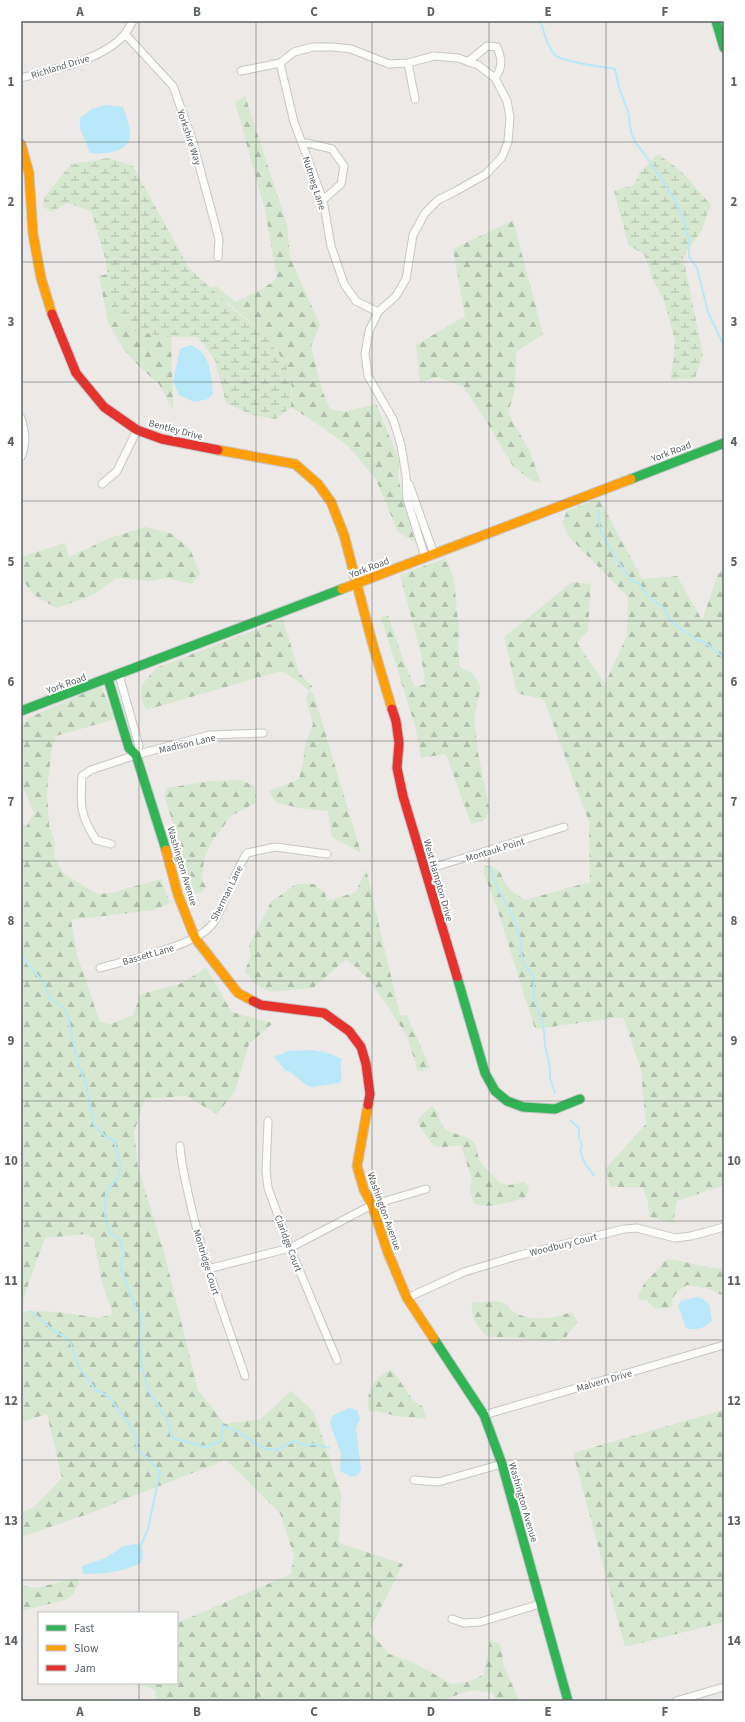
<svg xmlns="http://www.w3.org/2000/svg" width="745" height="1722" viewBox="0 0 745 1722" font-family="'Source Sans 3',sans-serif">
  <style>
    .forest { fill: url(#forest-firs) }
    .wetland { fill: url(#wetland-marsh) }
    .water { fill: #b9e8f8 }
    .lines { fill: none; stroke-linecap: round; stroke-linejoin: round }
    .stream { stroke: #b9e8f8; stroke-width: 2 }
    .street-casing { stroke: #c7c7c7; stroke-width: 9 }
    .fast-casing { stroke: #c7c7c7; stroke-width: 11 }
    .slow-casing { stroke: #c7c7c7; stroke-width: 11 }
    .jam-casing { stroke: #c7c7c7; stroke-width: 11 }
    .street { stroke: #fcfcfb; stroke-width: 7 }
    .fast { stroke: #30b455; stroke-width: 9 }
    .slow { stroke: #ff9f0a; stroke-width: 9 }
    .jam { stroke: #e5322d; stroke-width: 9 }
    .grid { fill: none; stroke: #5b6165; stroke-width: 1; stroke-opacity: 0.55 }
    .labels { text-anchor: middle; stroke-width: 4; stroke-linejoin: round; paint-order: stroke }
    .street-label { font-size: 10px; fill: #5b6165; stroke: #fff }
    .neatline { fill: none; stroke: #5b6165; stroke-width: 1.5 }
    .grid-label { font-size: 13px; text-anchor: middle; font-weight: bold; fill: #5b6165 }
  </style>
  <defs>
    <pattern id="forest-firs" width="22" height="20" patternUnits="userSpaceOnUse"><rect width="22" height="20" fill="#d7e8d0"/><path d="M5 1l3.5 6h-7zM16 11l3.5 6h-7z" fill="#b1bfac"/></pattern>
    <pattern id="wetland-marsh" width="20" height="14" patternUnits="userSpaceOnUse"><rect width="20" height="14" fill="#d7e8d0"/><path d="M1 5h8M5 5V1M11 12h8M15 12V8" fill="none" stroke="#b1bfac"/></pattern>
  </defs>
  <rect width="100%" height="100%" fill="#ece9e6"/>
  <path class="forest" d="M245,96l42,129 3,33 30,67 -9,21 11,44 8,19 14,3 32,-8 23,56 -1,18 17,64 -17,-10 -22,-53 -28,-33 -32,-23 -25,-16c0,-9 2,-21 -1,-30 -12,-39 -51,-64 -81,-89l7,-2 20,16 28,-14 13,-10 -12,-68 -30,-108z
    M513,220l30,114 -27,18 -1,37 -7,24 22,39 11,31 -9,-2 -19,-15 -27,-45 -22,-34 -26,-10 -18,5 -4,-37 49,-29 -12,-67z
    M108,274l6,39 58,24c-2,25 2,49 1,73l-14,-26 -19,-17 -16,-17 -16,-28 -9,-46z
    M597,499l4,3 41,77 35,-3 25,44 16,-45 6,-8v618l-47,16 -4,22 -24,-6 -1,-15 -6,-15h-31l-6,-18 41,-45 -5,-54 -18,-53 -88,12 -38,-121 -13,-34v-8c20,0 15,11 25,22 5,5 11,8 16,12l65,-18 -1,-60 -45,-122 -27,-7 -13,-56 68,-55 19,2 -3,46 -11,13 28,41 22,-49 1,-38 -58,-59 -8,-15 5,-12z
    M145,527l25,6 20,16 10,25 -8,10 -26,-6 -16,3 -33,-3 -24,17 -36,13c-26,-13 -36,-20 -36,-51l44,-14 4,14 41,-19z
    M446,558l8,22 5,51 -1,16 2,20 12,6 9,14 -7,31 4,35 12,59 -7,9 -12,3 -25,-70 -25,4 -5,-29 -35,-112 7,-1c9,24 16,48 27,71l10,-3 -4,-30 -21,-79z
    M283,619l16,54 13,13 -2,5 4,4 47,158 -29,-16 -4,-26 -23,-2 -29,-6 -7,-12 30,-12 4,-16 2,-17 8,-22 -7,-26 3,-7 -11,-10 -17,-10 -135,39 -5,-12v-12l15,-18z
    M100,686l14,27 -2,7 -56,16 -5,16 -4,40 2,33 6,17 -1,15 10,17 33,20 14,-1 50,-14 9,24 -16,7 -83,10 6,35 23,67 11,2 22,-9 8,-21 41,-11 24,-15 26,44 41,11 -24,21 -14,47 -18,23 -31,-18 -41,3 -11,33 4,35 26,85 34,138 27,34 36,-5 30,-28 23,21 27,82 -2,49 64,21 -34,67 20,23 23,8 40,22 19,-3 13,-7 6,-34 10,4 4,22 15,35h-23l-3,-8 -21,-3 -27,9 -2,2h-286l-2,-11 -22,-7h44v-60l114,-49 3,-18 -14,-43 -54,-53 -141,55 -64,22v-25l12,-4 29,-30 -15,-64 -26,8v-109l5,-2 31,1 42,6 14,-4 -11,-31 -8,-45 -9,-4 -40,4 -23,64h-1v-477l5,2 8,-14 -13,-31v-51l5,-12z
    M241,780l13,6 3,16 -26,14 -20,27 -7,16 -2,21 4,7 -6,6 -7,1 -13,-49 -16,-50 3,-7 44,-7z
    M366,869l34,146h7l23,53 -12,3 -11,-35 -37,-56 -24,-21 -33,29 -43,4 -16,-9 -9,-12 6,-16 -2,-10 22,-43 25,-18h18l11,9 2,8 29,-9z
    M432,1106c9,8 6,14 11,21 7,8 20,6 28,13 8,6 5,12 8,19 5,10 15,15 20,24l11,2 15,-3 4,6 -3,9c-15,5 -35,12 -52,7l-4,-14 2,-10 -11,-35 -17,2 -10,-1 -14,-19 -2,-8z
    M667,1259c19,2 37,9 57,10v26l-5,-1 -9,-5 -23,-4c-3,2 -8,5 -11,8 -9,12 4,15 -21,16l-9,-9h-6l-2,-5 6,-11z
    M495,1301c16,2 10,6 21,12 19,10 37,5 56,-1l5,10 -11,15 -12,4 -29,-2 -12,-2h-26c-9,-11 -17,-19 -15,-34z
    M392,1370l21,30 9,6 5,13 -31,-3 -16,-4 -11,-1c-5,-16 6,-36 23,-41z
    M724,1410v212l-99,25 -52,-194z
    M77,1578l2,5 -6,11 -8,6 -44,11 1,-25 14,2z"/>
  <path class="wetland" d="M658,154l23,17 30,34 -10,26 -18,26 20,98 -8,23 -24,2 4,-38 -11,-42 -11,-20 -9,-26 -15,-8 -15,-55 20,-6 7,-14z
    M109,158l24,8 56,102 44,41 32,25 17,25 9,19v29l-15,12 -24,-4 -26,-12 -11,-43 -17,-23h-28l-37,-6 -19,-18 -9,-55 -14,-47 -24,-8 -16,9 -8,-6 2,-9 26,-33z"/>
  <path class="water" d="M105,105l18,2c3,9 9,22 6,32 -4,15 -27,15 -39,14l-10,-25v-10l12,-9z
    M190,345c21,6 21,31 23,49l-5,5 -14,3 -15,-7 -6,-14 7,-32z
    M311,1050l17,3 14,6c-4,8 2,16 -2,24l-29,4 -5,-2 -17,-14h-3l-12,-14 14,-6z
    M697,1297l5,1 7,6 3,17c-6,7 -18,10 -26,7l-8,-22 3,-5z
    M349,1408l8,2 3,9 -4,9 5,41 -3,6 -7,2 -11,-6 1,-18 -11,-29 2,-8z
    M135,1544l6,1 2,10 -2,8c-19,9 -37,11 -58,11l-1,-8 24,-8 17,-12z"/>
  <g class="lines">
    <path class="stream" d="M540,21c5,11 6,25 15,34 7,7 48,12 60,14l4,19 9,23 3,21 4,10 11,14 27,41 10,20 6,24v16l8,11 11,44 16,34
      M598,511l2,20 21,35 10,14 8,4 9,12 16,12 6,12 7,6 19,13 10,4 18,15
      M490,868l8,21 15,28 8,24 -1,9 4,14 8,10 2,8 -1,13 10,28 2,22 5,23v10l5,15
      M21,956l23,27 5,15 14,9 5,10 11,50 7,17 8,41 13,13 7,2 6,23 -1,14c-5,5 -11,11 -13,18 -3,12 0,27 4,38l10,6 4,16 -4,11 16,43 6,7c-5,23 -2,50 6,73 4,9 11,17 16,26 5,6 6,16 8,23l34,9 15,-6 2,-15 12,4 30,19 12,1 17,-9 12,5 7,-2 16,4
      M570,1120l9,8v9l3,8c-5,9 6,23 12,30
      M21,1302l1,1
      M31,1311l23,20 11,6 6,7 7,22 18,24 13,7 20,27 8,15 -1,11 11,7 13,15 -12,57 -7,16"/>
    <defs>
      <path id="street" d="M125,34l48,52 19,53 27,100 -1,18
        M468,62l19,-16 10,1c5,12 6,20 -2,31
        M280,63l14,59 29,78 8,46 13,38 12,17 22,11
        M408,63l7,36
        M241,71l39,-8 14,-11 19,-5h20l18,2 38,15 19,-1 26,-7 24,2 20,7 17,13 12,23 3,16 -2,25 -6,15 -16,17 -30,17 -18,9 -13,13 -12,22 -7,44 -10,17 -18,16 -9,19 -4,23 3,22 25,43 8,26 5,31 1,23 18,58
        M21,78c32,-9 81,-17 104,-44 3,-4 5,-9 8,-13
        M302,143h5l25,6 12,17 -3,18 -18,16
        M21,418c4,13 6,25 0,39
        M102,484l15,-13 20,-41
        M409,484l25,70
        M119,675l20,71 -3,9
        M111,844l-15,-4c-16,-25 -16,-35 -14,-64l9,-6 45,-15 74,-20 53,-2
        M425,870l139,-43
        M100,968c27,-8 99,-22 114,-46 13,-22 19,-47 33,-69l28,-6 52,7
        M268,1121l-2,50 2,17 22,60 47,112
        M180,1146c1,17 5,34 9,51 13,61 36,120 56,179
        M208,1269l82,-21 82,-43 54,-16
        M407,1298l57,-26 53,-16 107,-27 13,-1 38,10 16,-2 33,-9
        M484,1415l240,-70
        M414,1480l24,2 64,-18
        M452,1619l12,4 16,-1 60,-18
        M676,1701l48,-14"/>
      <path id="fast" d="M716,21l8,27
        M631,479l93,-36
        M108,679l21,69 7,7 30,95
        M21,711l321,-122
        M457,977l28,96 10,18 12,10 16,6 32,2 25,-10
        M434,1339l50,76 18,49 66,237"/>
      <path id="slow" d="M21,144l8,29 4,61 8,44 11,36
        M218,450l77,14 23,20 13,18 13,33 28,107 20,67
        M342,589l289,-110
        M166,850l12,45 17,43 43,55 15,8
        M368,1105l-11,61 7,24 8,15 16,48 19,45 27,41"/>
      <path id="jam" d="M52,314l24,59 28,34 33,23 25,9 56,11
        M392,709l4,12 3,22 -2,25 6,28 54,181
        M253,1001l8,4 63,8 25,18 12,16 5,17 4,30 -2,11"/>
    </defs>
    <use href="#street" class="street-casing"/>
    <use href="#fast" class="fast-casing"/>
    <use href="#slow" class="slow-casing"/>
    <use href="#jam" class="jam-casing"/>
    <use href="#street" class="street"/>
    <use href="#fast" class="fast"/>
    <use href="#slow" class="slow"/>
    <use href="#jam" class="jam"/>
  </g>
  <path class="grid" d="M139,21v1592M256,21v1680M372,21v1680M489,21v1680M606,21v1680M21,142h703M21,262h703M21,382h703M21,501h703M21,621h703M21,741h703M21,861h703M21,981h703M21,1101h703M21,1221h703M21,1340h703M21,1460h703M21,1580h703M139,1683v18"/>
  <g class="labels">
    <g class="street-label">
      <text transform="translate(60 66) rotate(-17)" y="4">Richland Drive</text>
      <text transform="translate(190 137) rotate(72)" y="4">Yorkshire Way</text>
      <text transform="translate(315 183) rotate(72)" y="4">Nutmeg Lane</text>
      <text transform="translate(176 429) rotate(15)" y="4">Bentley Drive</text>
      <text transform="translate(671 451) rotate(-21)" y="4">York Road</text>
      <text transform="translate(369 567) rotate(-21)" y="4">York Road</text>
      <text transform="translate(66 683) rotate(-20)" y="4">York Road</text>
      <text transform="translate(187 743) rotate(-13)" y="4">Madison Lane</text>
      <text transform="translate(495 849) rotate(-17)" y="4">Montauk Point</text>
      <text transform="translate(183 866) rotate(73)" y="4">Washington Avenue</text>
      <text transform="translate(439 880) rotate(74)" y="4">West Hampton Drive</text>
      <text transform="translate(226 893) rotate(-64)" y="4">Sherman Lane</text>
      <text transform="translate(148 954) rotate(-16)" y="4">Bassett Lane</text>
      <text transform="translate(385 1211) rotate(70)" y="4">Washington Avenue</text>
      <text transform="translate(289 1243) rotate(69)" y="4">Claridge Court</text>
      <text transform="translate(563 1244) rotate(-14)" y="4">Woodbury Court</text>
      <text transform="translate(207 1262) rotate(73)" y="4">Montridge Court</text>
      <text transform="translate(604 1380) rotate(-16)" y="4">Malvern Drive</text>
      <text transform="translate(524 1502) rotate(74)" y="4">Washington Avenue</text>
    </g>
  </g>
  <rect width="745" height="1722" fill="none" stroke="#ffffff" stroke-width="44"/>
  <rect x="38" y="1612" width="140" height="72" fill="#ffffff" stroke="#bdc0c1"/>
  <rect x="46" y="1625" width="20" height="6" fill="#30b455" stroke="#bdc0c1"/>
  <text x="74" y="1632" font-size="12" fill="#5b6165">Fast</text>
  <rect x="46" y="1645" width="20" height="6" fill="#ff9f0a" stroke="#bdc0c1"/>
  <text x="74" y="1652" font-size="12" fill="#5b6165">Slow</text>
  <rect x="46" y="1665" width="20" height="6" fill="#e5322d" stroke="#bdc0c1"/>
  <text x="74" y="1672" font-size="12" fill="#5b6165">Jam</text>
  <rect x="22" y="22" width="701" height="1678" class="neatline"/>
  <g class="grid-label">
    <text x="80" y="16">A</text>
    <text x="197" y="16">B</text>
    <text x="314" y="16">C</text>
    <text x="431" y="16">D</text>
    <text x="548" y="16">E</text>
    <text x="665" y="16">F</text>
    <text x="11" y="86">1</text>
    <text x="734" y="86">1</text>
    <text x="11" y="206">2</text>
    <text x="734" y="206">2</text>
    <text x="11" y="326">3</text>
    <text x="734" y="326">3</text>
    <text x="11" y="446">4</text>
    <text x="734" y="446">4</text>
    <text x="11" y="566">5</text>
    <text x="734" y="566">5</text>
    <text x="11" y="686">6</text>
    <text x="734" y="686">6</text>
    <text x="11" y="806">7</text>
    <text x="734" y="806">7</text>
    <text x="11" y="925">8</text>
    <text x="734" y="925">8</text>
    <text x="11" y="1045">9</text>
    <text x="734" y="1045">9</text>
    <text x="11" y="1165">10</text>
    <text x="734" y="1165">10</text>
    <text x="11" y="1285">11</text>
    <text x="734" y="1285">11</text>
    <text x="11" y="1405">12</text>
    <text x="734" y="1405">12</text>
    <text x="11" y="1525">13</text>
    <text x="734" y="1525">13</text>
    <text x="11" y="1645">14</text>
    <text x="734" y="1645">14</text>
    <text x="80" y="1716">A</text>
    <text x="197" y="1716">B</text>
    <text x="314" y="1716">C</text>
    <text x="431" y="1716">D</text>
    <text x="548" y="1716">E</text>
    <text x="665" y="1716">F</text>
  </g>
</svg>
